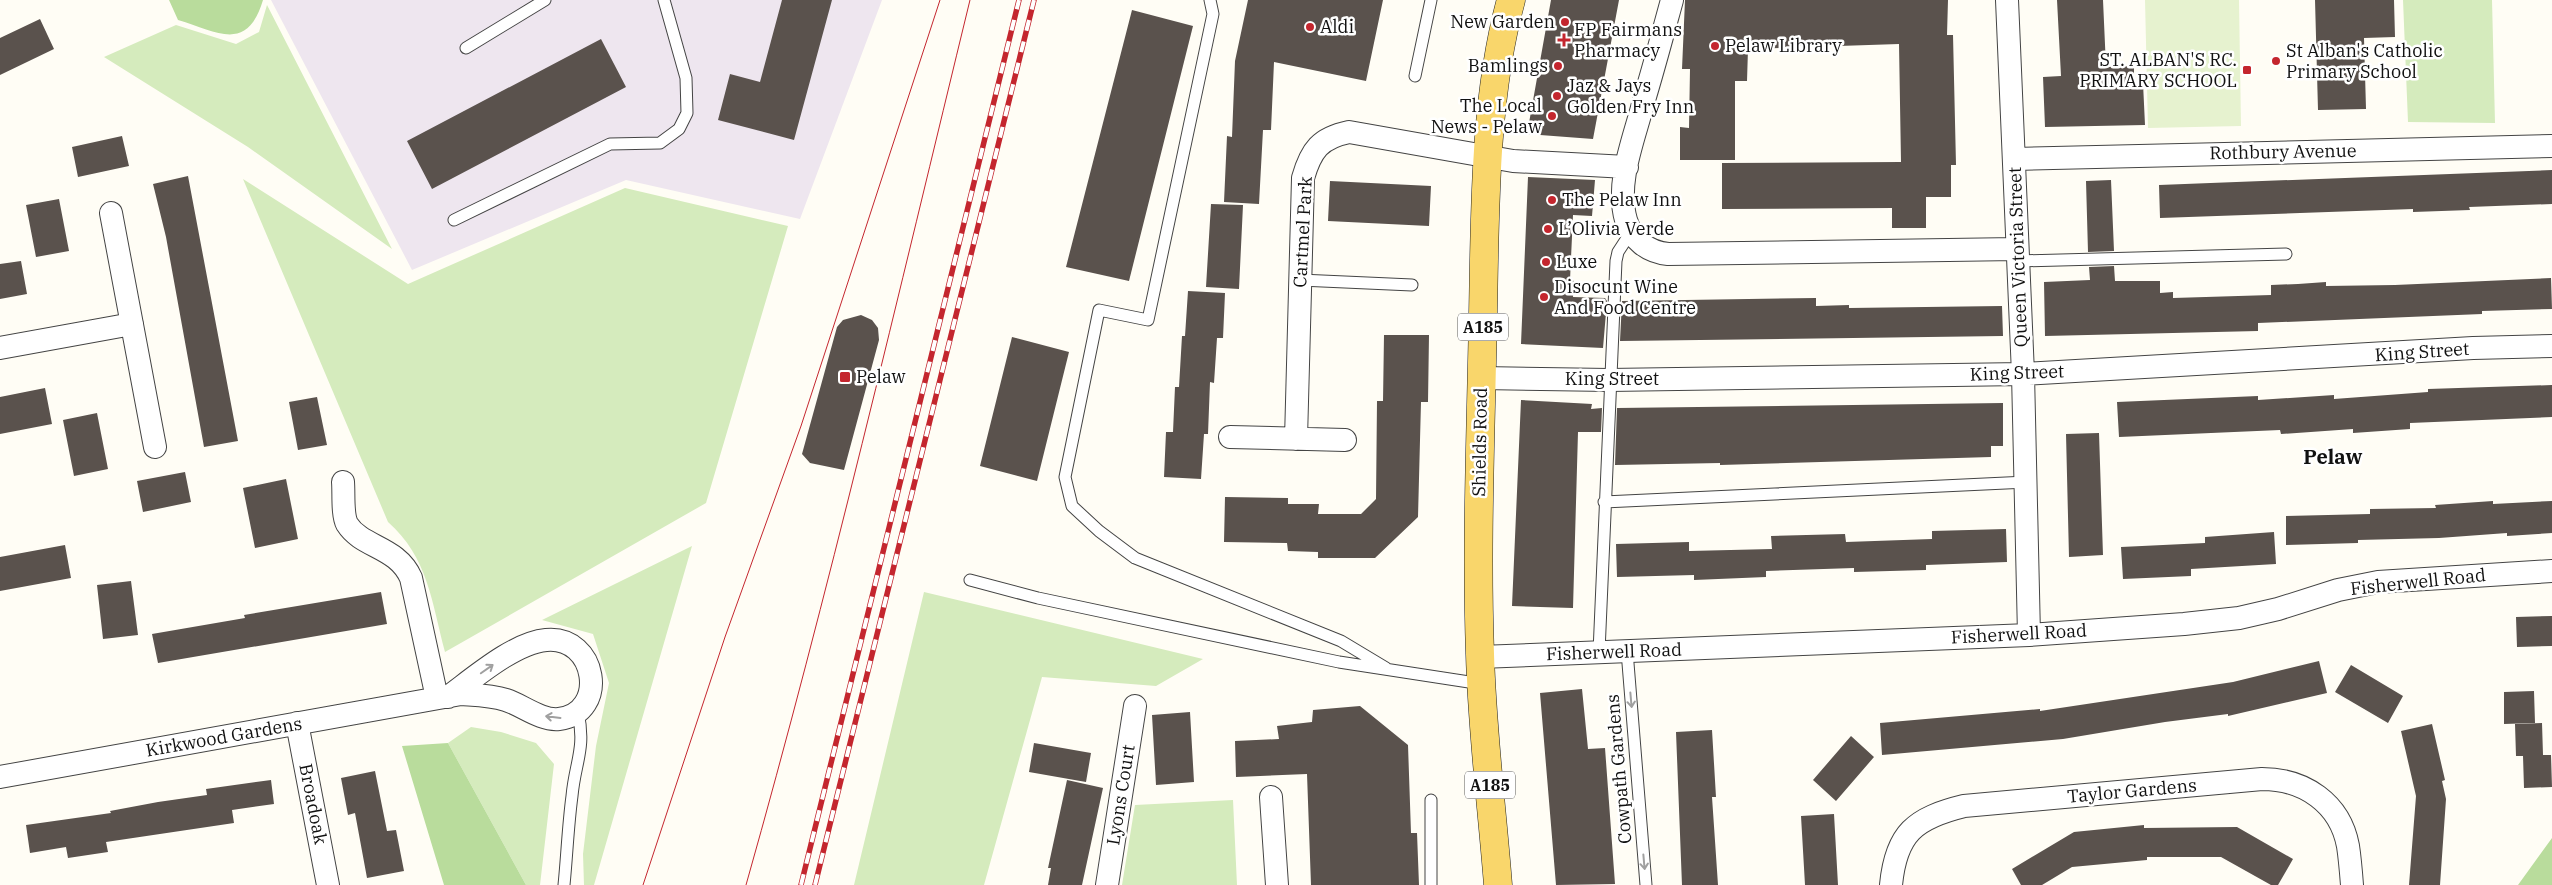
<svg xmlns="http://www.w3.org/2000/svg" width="2552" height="885" viewBox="0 0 2552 885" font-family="'IBM Plex Serif',serif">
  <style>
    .industrial { fill: #eee6ef }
    .green { fill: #d5ebbd }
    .forest { fill: #b9dc9c }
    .pitch { fill: #e6f2cf }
    .building { fill: #5a524d }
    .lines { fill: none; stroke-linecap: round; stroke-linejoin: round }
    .lane-casing { stroke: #444; stroke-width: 13 }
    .street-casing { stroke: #444; stroke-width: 24 }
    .primary-casing { stroke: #222; stroke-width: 29 }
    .lane { stroke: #fff; stroke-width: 11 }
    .street { stroke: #fff; stroke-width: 22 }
    .primary { stroke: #f9d66b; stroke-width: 28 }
    .tram { stroke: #c4262e; stroke-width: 1 }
    .rail-casing { stroke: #c4262e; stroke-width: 5.5 }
    .rail { stroke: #fff; stroke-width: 4; stroke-dasharray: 11; stroke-linecap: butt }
    .oneway { stroke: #a0a0a0 }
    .poi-dot { fill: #c4262e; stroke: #fff; stroke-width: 2 }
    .labels { text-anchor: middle; stroke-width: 5; stroke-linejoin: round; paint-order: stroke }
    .shield { fill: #fff; stroke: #585858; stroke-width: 1 }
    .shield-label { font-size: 16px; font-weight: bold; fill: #111 }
    .poi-label { font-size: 18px; fill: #111; stroke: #fff; text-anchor: start }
    .street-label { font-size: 18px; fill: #111; stroke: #fff }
    .quarter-label { font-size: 20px; font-weight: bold; fill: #111; stroke: #fff }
  </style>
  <rect width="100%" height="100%" fill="#fffdf5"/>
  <path class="industrial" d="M271,0h611l-82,219 -174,-39 -214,90z"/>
  <path class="green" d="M2403,0h89l3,123 -87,-1z
    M267,5l125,244 -144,-102 -144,-90 72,-32 60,19 23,-12z
    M243,179l165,105 217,-96 163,38 -82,277 -261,149c-13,-49 -17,-95 -57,-130z
    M692,546l-98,339h-10l-1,-31 13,-108 13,-63 -16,-49 -51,-14z
    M924,592l279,67 -47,27 -114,-9 -58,208h-130z
    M471,727l30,5 35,11 18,21 -14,121h-14l-78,-142z
    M1233,800l4,85h-115l13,-80z"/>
  <path class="forest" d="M169,0h94c-16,53 -45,32 -85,20z
    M448,743l78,142h-82l-42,-139z
    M2552,838v47h-34z"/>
  <path class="pitch" d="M2145,0h94l2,126 -93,2z"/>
  <path class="building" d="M782,0h50l-38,140 -76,-20 12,-46 30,8z
    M1248,0h135l-17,81 -92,-19 -3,68h-8l-4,74 -35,-2 3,-66 5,1 3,-76z
    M1551,0h68l-26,139 -66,-5z
    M1685,0h263l-1,35h6l3,130h-5v32h-25v31h-34v-20l-170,1v-46l179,-1 -2,-118 -151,5 -1,32h-12v79h-55v-33l9,1 1,-59h-8z
    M2057,0h46l3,67 28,-1v17h9l2,42 -100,2 -2,-50 18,-1z
    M2315,0h79l1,37 -31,1 2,71 -48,1z
    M1132,10l61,16 -64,255 -63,-14z
    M40,19l14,30 -54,26v-37z
    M601,39l25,48 -194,102 -25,-48z
    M122,136l7,30 -51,11 -6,-30z
    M2552,170v34l-83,3 1,3 -57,2v-3l-253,9 -1,-33z
    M188,176l50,265 -34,6 -38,-210 -13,-53z
    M1528,177l67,3 -3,36 -19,-1 -3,65 4,1 -1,16 32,1 2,3 -4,47 -82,-4z
    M2111,180l3,71 -26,1 -2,-71z
    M1330,181l101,5 -2,40 -101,-5z
    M59,199l10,52 -33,6 -10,-52z
    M1211,204l32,1 -4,84 -33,-2z
    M21,261l6,33 -27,5v-35z
    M2114,266l1,15h45v12l13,-1v6l98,-3v-10l27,-1 28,-2v4l69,-1 156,-7 1,31 -70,2v3l-224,9v8l-213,5 -1,-54 46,-2 -1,-13z
    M1188,291l37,2 -2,45h-6l-3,45 -4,-1 -2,52h-4l-3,45 -37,-2 2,-45h7l2,-45h4l3,-51h3z
    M1816,298v8l33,-1v3l153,-2 1,30 -383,5 2,-40z
    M861,315l11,5 6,8 1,12 -35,130 -34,-7 -8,-9 35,-127 6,-7z
    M1384,335h45l-1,67h-7l-3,115 -43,41h-57v-6l-30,-1 -1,-8 -63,-1 1,-45 63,1v6h31l-1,10h43l15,-15 1,-98h6z
    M1012,337l57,15 -32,129 -57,-15z
    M2552,385v32l-142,6v6l-57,4v-4l-72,5 -1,-4 -161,7 -2,-35 141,-6v4l76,-5v4l94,-7v-3z
    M45,388l7,36 -52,10v-37z
    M317,397l10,48 -29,5 -9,-48z
    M1521,400l71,4 -1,5 11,-1 -1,24h-23l-5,176 -61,-2z
    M2003,403v43h-12v11l-271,8v-2l-105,2 2,-57z
    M97,413l11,56 -34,7 -11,-56z
    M2099,433l4,122 -34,2 -3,-123z
    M185,472l6,30 -48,10 -6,-31z
    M286,479l12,60 -43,9 -12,-60z
    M2493,501v3l59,-3v32l-45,3v-3l-68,5 -81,2v3l-72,2v-29l84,-2v-5l66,-1 -1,-3z
    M2006,529l1,33 -81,3v5l-72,2v-4l-88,3v6l-72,3v-5l-77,2 -1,-33 73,-2v9l83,-2 -1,-13 74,-2 1,8 86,-3v-8z
    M2274,532l2,32 -85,5v7l-68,3 -2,-32 84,-4v-6z
    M65,545l6,33 -71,13v-34z
    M131,581l7,54 -35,4 -6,-54z
    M381,592l6,32 -229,39 -6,-29 93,-16 -1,-3z
    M2552,616v30l-35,1 -1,-30z
    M2319,661l8,32 -99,23v-2l-63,8 -102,17 -181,16 -2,-32 160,-14v2l193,-29z
    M2351,665l52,31 -15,27 -53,-31z
    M1582,689l6,60 17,-1 10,136 -59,1 -16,-192z
    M2534,691l1,32 -31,1v-32z
    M1360,706l48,39 3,88h6l2,52h-108l-4,-111 -71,3 -1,-36 44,-2 -2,-13 35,-4 1,-12z
    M1190,712l4,70 -38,3 -4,-70z
    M2542,723l1,32h8l1,32 -28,1 -1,-32h3h-10l-1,-32z
    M2432,724l13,56 -3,1 4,18 -6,86h-31l7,-89 -15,-65z
    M1712,730l4,67h-4l6,88h-36l-6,-153z
    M1851,736l23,21 -38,44 -23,-21z
    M1034,743l57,10 -5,29 -57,-10z
    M375,771l12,60 9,-1 8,41 -37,7 -12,-65 -7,2 -7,-37z
    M271,780l3,24 -42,6 2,13 -128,19 2,10 -40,6 -2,-11 -36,6 -4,-28 85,-12 -1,-2 48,-9 49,-7 -1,-6z
    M1067,780l36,8 -21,97h-34l3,-17h-3z
    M1834,814l4,71h-33l-4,-69z
    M2144,825v3l93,-1 56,32 -15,26h-7l-50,-28h-74v3l-75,7 -30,18h-21l-9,-16 62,-37z"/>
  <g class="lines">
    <defs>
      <path id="lane" d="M1210,0l3,14 -65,306 -49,-10 -34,167 7,29 27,25 36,27 206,83 45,27
        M466,48l79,-48
        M1415,76l16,-76
        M454,220l156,-76 50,-1 19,-14 8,-16 -1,-35 -22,-78
        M2018,261l268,-7
        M1300,280l112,5
        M1604,502l423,-20
        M970,580l68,18 301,64 143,22
        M1627,651l19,234
        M1599,652l17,-391 2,-9 13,-20
        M564,885c3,-30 4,-59 8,-89 3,-34 14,-47 6,-84
        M1431,885v-85"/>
      <path id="street" d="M1672,0c-9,33 -18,67 -28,100 -9,37 -29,82 -18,120 6,20 22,32 42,34l348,-5
        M2007,0l16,374 6,261
        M2015,159l537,-13
        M111,213l44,234
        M0,348l132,-24
        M1482,378l127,2 414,-6 450,-26 79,-2
        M1230,437l115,3
        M1296,439l7,-261c8,-28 17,-40 46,-46l164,29 114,6
        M343,482c1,11 -1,32 4,42 15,24 50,22 64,54l26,120
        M1480,657l549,-22 155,-11 55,-6 39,-9 60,-19 40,-8 174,-11
        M297,723l31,162
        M0,777l461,-83c15,1 30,1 45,6 16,5 35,21 53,19 50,-6 38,-84 -13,-79 -32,3 -72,38 -98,57
        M1271,797l6,88
        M1107,885l28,-179
        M1891,885c5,-52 24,-67 73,-79l298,-27c42,0 78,24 86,67 2,13 3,26 4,39"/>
      <path id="primary" d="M1498,885c-6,-77 -16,-154 -18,-231 -4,-113 1,-226 3,-339 2,-102 1,-217 28,-315"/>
    </defs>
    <use href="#lane" class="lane-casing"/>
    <use href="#street" class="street-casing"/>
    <use href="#primary" class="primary-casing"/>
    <use href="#lane" class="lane"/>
    <use href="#street" class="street"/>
    <use href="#primary" class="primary"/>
    <path class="tram" d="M643,885l82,-248 76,-211 139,-426
      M746,885c83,-293 152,-589 224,-885"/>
    <defs>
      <path id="rail" d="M801,885l218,-885
        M815,885l219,-885"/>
    </defs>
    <use href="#rail" class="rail-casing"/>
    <use href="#rail" class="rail"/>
  </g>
  <defs><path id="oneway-shaft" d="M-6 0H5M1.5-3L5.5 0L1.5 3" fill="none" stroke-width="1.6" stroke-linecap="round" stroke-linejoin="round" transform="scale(1.25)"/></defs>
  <g class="oneway">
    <use href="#oneway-shaft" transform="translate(487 669) rotate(-35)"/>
    <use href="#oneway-shaft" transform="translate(1631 700) rotate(85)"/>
    <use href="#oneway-shaft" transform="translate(553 717) rotate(-173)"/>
    <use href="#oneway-shaft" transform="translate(1644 862) rotate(85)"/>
  </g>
  <g class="poi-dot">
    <circle cx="1565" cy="22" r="5"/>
    <circle cx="1310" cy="27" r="5"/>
    <path d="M1561.5 32.5h5v5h5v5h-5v5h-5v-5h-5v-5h5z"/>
    <circle cx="1715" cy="46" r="5"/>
    <circle cx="2276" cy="61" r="5"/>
    <circle cx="1558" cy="66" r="5"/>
    <rect x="2242" y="65" width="10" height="10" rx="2.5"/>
    <circle cx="1557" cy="96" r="5"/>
    <circle cx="1552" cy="116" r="5"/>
    <circle cx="1552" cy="200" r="5"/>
    <circle cx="1548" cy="229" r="5"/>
    <circle cx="1546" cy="262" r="5"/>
    <circle cx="1544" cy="297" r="5"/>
    <rect x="839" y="371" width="12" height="12" rx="2.5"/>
  </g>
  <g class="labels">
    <g class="shield">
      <rect x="1458" y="313.5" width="50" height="27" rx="4"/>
      <rect x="1465" y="771.5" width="50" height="27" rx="4"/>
    </g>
    <g class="shield-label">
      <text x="1483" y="333">A185</text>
      <text x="1490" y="791">A185</text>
    </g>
    <g class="poi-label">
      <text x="1555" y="28" text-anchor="end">New Garden</text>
      <text x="1320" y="33">Aldi</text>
      <text x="1574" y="36">FP Fairmans<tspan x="1574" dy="21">Pharmacy</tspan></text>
      <text x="1725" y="52">Pelaw Library</text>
      <text x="2286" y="57">St Alban's Catholic<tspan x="2286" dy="21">Primary School</tspan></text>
      <text x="2237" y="66" text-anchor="end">ST. ALBAN'S RC.<tspan x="2237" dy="21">PRIMARY SCHOOL</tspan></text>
      <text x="1548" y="72" text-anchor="end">Bamlings</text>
      <text x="1567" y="92">Jaz &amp; Jays<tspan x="1567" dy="21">Golden Fry Inn</tspan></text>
      <text x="1542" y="112" text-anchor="end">The Local<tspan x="1542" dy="21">News - Pelaw</tspan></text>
      <text x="1562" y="206">The Pelaw Inn</text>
      <text x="1558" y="235">L’Olivia Verde</text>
      <text x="1556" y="268">Luxe</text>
      <text x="1554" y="293">Disocunt Wine<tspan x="1554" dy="21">And Food Centre</tspan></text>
      <text x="856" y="383">Pelaw</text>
    </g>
    <g class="street-label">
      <text transform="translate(2283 152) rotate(-1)" y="6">Rothbury Avenue</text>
      <text transform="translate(1303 232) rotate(-87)" y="6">Cartmel Park</text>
      <text transform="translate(2018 257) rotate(-92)" y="6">Queen Victoria Street</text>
      <text transform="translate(2422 352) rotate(-4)" y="6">King Street</text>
      <text transform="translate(2017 373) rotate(-2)" y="6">King Street</text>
      <text x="1612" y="385">King Street</text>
      <text transform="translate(1480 442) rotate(-89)" y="6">Shields Road</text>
      <text transform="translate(2418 582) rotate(-6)" y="6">Fisherwell Road</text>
      <text transform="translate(2019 634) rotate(-3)" y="6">Fisherwell Road</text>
      <text transform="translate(1614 652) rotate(-2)" y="6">Fisherwell Road</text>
      <text transform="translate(224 737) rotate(-10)" y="6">Kirkwood Gardens</text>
      <text transform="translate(1619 769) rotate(-95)" y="6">Cowpath Gardens</text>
      <text transform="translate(2132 791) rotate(-5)" y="6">Taylor Gardens</text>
      <text transform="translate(1121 795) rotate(-81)" y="6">Lyons Court</text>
      <text transform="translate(313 804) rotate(79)" y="6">Broadoak</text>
    </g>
    <g class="quarter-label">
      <text x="2333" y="464">Pelaw</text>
    </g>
  </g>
</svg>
